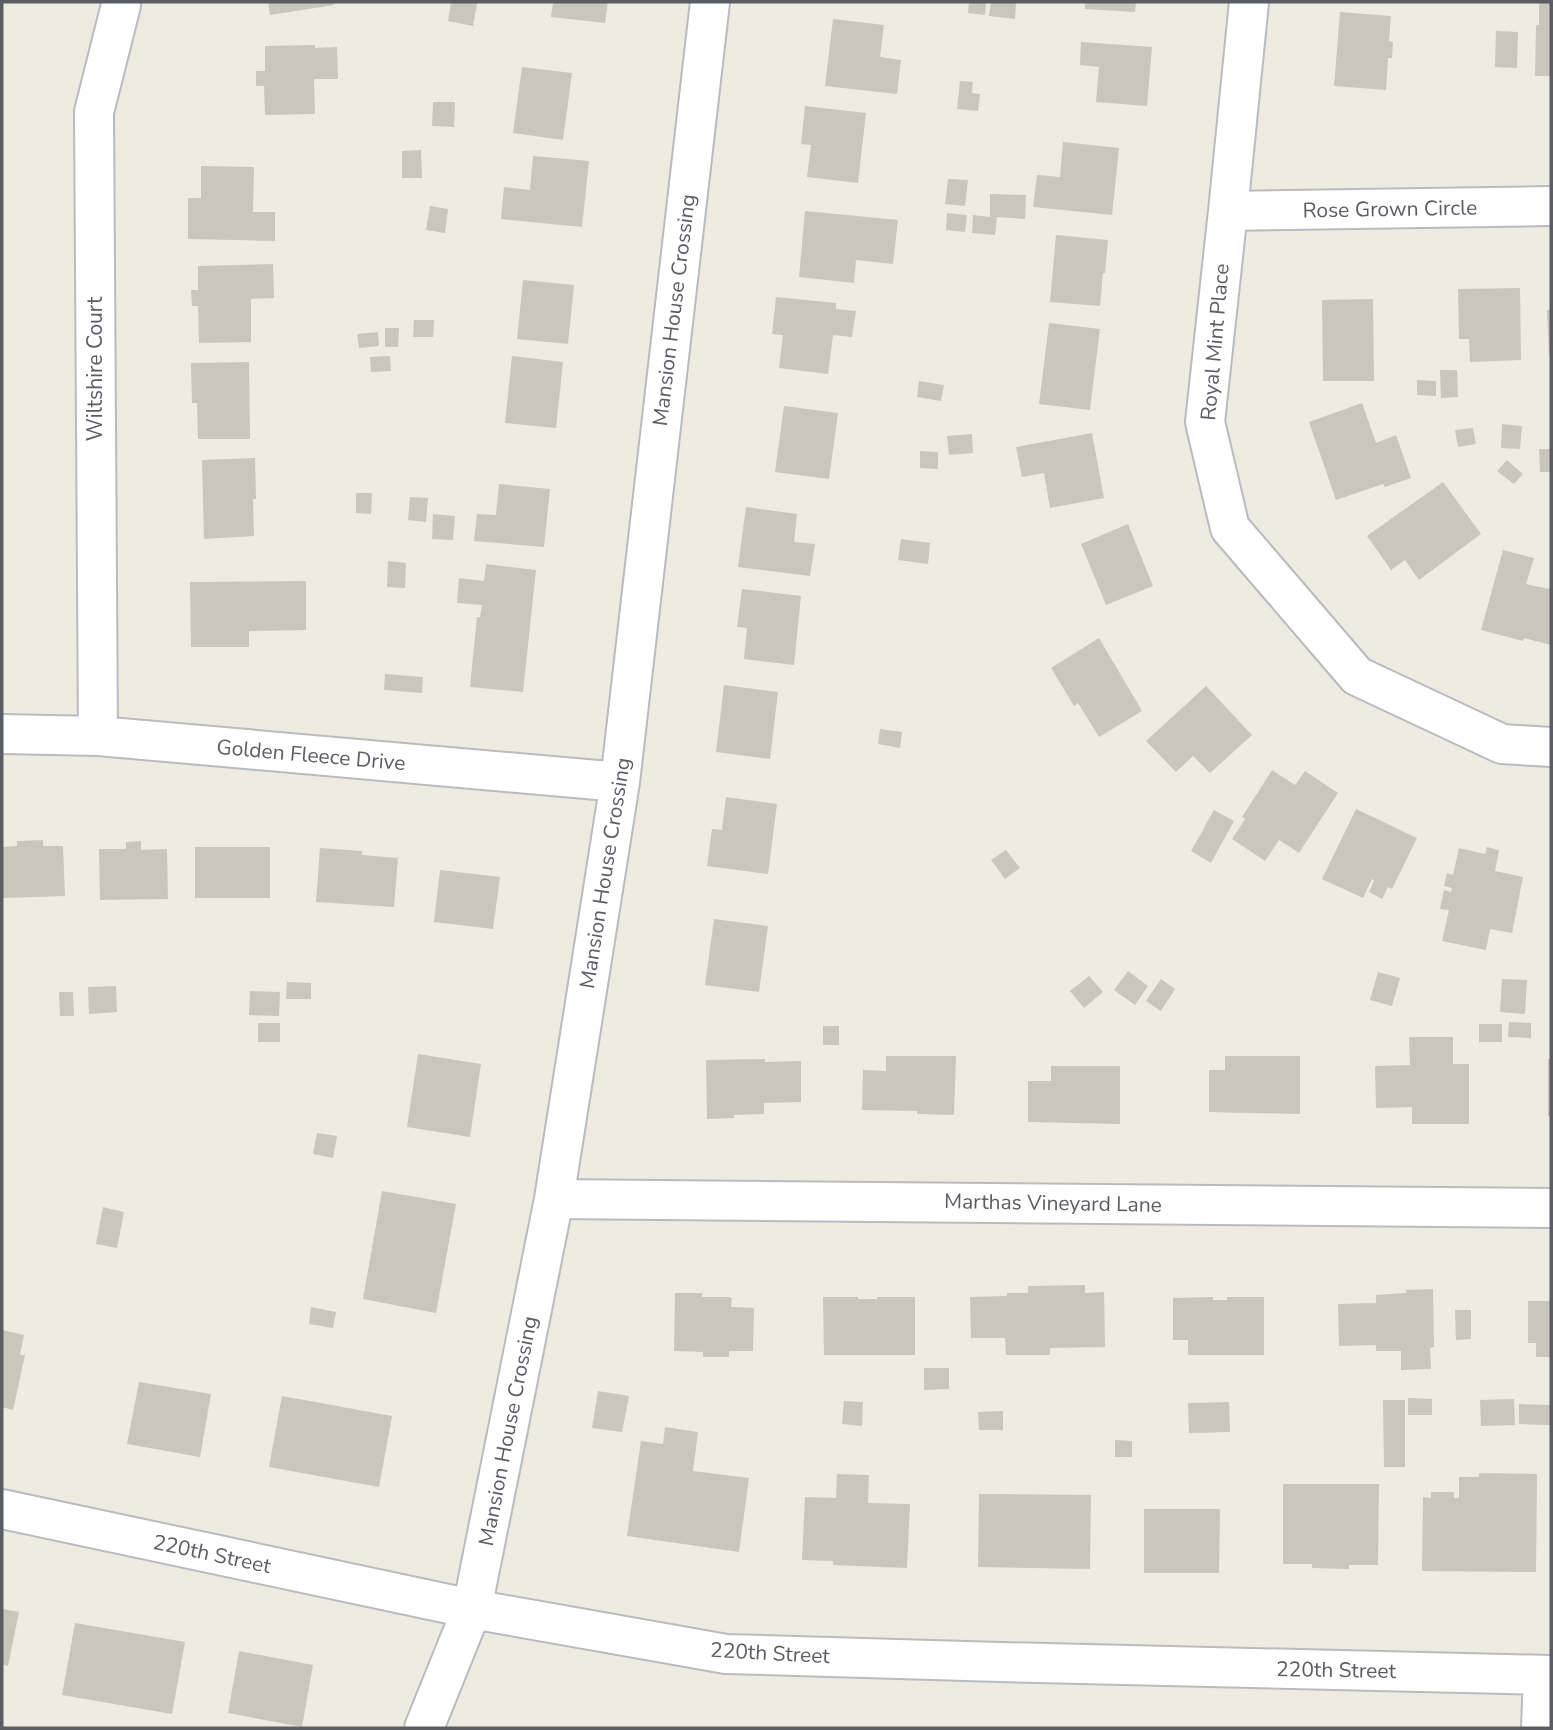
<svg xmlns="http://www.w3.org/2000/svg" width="1553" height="1730" viewBox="0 0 1553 1730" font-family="'Nunito Sans',sans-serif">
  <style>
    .building { fill: #c9c6be }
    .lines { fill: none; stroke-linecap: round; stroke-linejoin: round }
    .minor-casing { stroke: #b9bbc1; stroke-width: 42 }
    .minor { stroke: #fff; stroke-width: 38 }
    .labels { text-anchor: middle; stroke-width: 6; stroke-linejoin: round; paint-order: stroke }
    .street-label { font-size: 21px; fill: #5a5d63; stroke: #fff }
  </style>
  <rect width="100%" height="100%" fill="#eeece1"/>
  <path class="building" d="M268,2h65l1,3 -64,10z
    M451,2l26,1 -4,23 -25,-5z
    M553,2h55l-3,21 -54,-6z
    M969,2h17l-1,13 -17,-2z
    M991,2h25l-1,17 -26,-3z
    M1085,2h51l-1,10 -50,-3z
    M1539,3h12v73h-16l1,-51h3z
    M1340,12l51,4 -2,25 4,1 -1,16h-4l-2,32 -52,-4z
    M833,19l51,6 -4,32 21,3 -4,34 -72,-8z
    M1496,31l22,1 -1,36 -22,-1z
    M1081,42l71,5 -5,59 -51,-4 3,-35 -19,-2z
    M315,45v3l22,-1 1,32h-24l1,35 -50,1 -1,-29h-8v-15h9v-25z
    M522,67l50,6 -9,67 -50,-7z
    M960,81l13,1 -1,11 8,1 -2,17 -21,-2z
    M433,102h22l-1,25 -22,-1z
    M805,106l61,7 -8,70 -51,-6 4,-32 -10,-1z
    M1063,142l56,6 -7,67 -79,-8 4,-32 23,2z
    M421,150l1,28h-20v-27z
    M533,156l56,5 -7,66 -81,-8 3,-32 26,3z
    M201,166l53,1 -1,45h22v29l-87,-2v-41h13z
    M948,179l20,1 -3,26 -20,-2z
    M990,194l36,1 -1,24 -28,-2 -2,18 -23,-2 1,-18 17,2z
    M430,206l18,3 -3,24 -19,-3z
    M805,211l93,9 -5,44 -37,-4 -2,23 -55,-6z
    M947,213l20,2 -2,17 -19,-2z
    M1056,235l52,5 -3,33h-2l-3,33 -50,-4z
    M273,264l1,34 -23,1v43l-52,1 -1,-37h-6l-1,-16h7v-24z
    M523,280l51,5 -6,59 -51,-5z
    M1520,288l1,72 -51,2 -1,-23h-10l-1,-50z
    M776,297l60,6v6l20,2 -4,26 -19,-2 -5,39 -49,-6 4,-33 -11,-1z
    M1373,299l1,82h-51l-1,-81z
    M1547,310h4v45h-2z
    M414,320h20l-1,17h-20z
    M1049,323l51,6 -10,81 -51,-6z
    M385,328h14l-1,19h-13z
    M378,332l1,14 -20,2 -2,-14z
    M390,356l1,15 -20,1 -1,-15z
    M512,356l51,6 -7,66 -51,-5z
    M249,362l1,77h-52l-1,-36h-5l-1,-40z
    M1440,370h17l1,27 -17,1z
    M1417,380l19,1v15l-19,-1z
    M919,381l25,4 -3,16 -24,-4z
    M1362,403l14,40 20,-8 15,43 -26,9 -2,-3 -47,16 -27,-78z
    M784,406l54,7 -9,66 -54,-7z
    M1502,424l20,2 -2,23 -19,-1z
    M1473,428l3,16 -18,3 -3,-17z
    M1092,433l12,65 -54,10 -6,-35 -22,4 -6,-30z
    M972,434l1,19 -24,2 -2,-19z
    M1539,449h12v23h-11z
    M920,451l18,1v17l-18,-1z
    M255,458l1,41h-3l1,37 -50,3 -2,-79z
    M1507,460l16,14 -9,10 -17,-13z
    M1443,482l38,52 -62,46 -14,-20 -14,10 -24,-34z
    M499,484l51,5 -6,58 -70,-6 3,-27 19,1z
    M356,493h16l-1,21 -15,-1z
    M410,497l18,1 -2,24 -18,-2z
    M746,507l51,7 -3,28 21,2 -5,32 -72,-9z
    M433,514l22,2 -2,24 -21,-1z
    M1128,524l25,62 -47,19 -25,-61z
    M901,539l29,4 -2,21 -30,-4z
    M1503,550l31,8 -8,26 23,5 2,-7v63l-27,-7 -1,3 -42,-11z
    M388,561l18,2 -1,25 -18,-1z
    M486,564l50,6 -13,122 -53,-5 7,-70h3l2,-12 -25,-2 2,-25 25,3z
    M306,581v49l-57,1v16h-58l-1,-65z
    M742,589l59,7 -7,69 -50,-6 3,-31 -10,-1z
    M1099,638l43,73 -43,26 -21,-34 -4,3 -23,-38z
    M385,674l38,3 -1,16 -38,-3z
    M724,685l54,7 -8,67 -54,-7z
    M1206,686l46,49 -42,38 -17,-17 -17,16 -30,-31z
    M880,729l22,3 -2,16 -22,-4z
    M1272,770l23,15 10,-14 33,22 -39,60 -20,-13 -14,21 -33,-22 13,-20 -3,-2z
    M726,797l51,7 -9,70 -61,-8 5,-37 10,1z
    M1356,809l61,29 -25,51 -4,-2 -6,12 -13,-7 5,-11 -2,-2 -9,19 -41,-19z
    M1214,810l20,11 -23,42 -20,-12z
    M43,840v6h20l2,50 -63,2v-51l15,-1v-5z
    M141,841v9l26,-1 1,50 -68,1 -1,-51h27v-7z
    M195,847h75v51h-75z
    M1487,847l12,3 -4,21 28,6 -11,56 -22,-4 -4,21 -44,-9 7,-31 -9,-1 4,-19 7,2 1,-4 -8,-2 3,-13 6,2 6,-27 26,6z
    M320,848l42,3v4l36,3 -4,49 -78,-5z
    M1006,850l14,18 -15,11 -14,-19z
    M440,870l60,7 -7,52 -59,-7z
    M714,919l54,7 -9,66 -54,-7z
    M1128,971l20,15 -13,19 -21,-15z
    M1378,972l22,6 -8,28 -22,-6z
    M1089,976l14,16 -19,16 -14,-17z
    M1161,979l14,10 -14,22 -15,-10z
    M1502,979l25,1 -2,34 -25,-2z
    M287,982l24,1v16h-25z
    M116,986l1,26 -28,2 -1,-27z
    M250,991l30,1 -1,24 -30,-1z
    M59,992h14l1,24h-14z
    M1509,1022l22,1v15l-23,-1z
    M258,1023h22v19h-22z
    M1479,1024h23v18h-23z
    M823,1026h16v19h-16z
    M1409,1037h44v27h16v60h-57v-17l-36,1 -1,-42 35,-1z
    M418,1054l63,10 -11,73 -63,-10z
    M886,1056h70l-2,59 -37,-1v-3l-55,-1 1,-40 23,1z
    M1225,1056h75v58l-91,-2v-42h16z
    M765,1059v3l36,-1v41l-37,1v11l-30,1v3l-27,1 -1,-59z
    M1548,1059h3v57h-3z
    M1051,1066h69v58l-92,-2v-41h23z
    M317,1133l20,3 -4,22 -20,-4z
    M382,1191l74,13 -20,109 -73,-14z
    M103,1207l21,5 -7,36 -21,-4z
    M1085,1285v8l19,-1 1,55 -55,1v7h-44l-1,-17h-34l-1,-41 37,-1v-3h21v-7z
    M1433,1289l1,58 -4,1 1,21 -30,1v-19h-25v-6l-37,1 -1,-42 38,-1v-8l30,-2v-3z
    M675,1293h27v4h27l3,1 -1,9 23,1 -1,43h-24v6h-26v-5l-29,-1z
    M823,1297h35v2h19v-2h38v58h-91z
    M1213,1297v3h14v-3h37v58h-76v-15h-15v-42z
    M1528,1301h23v56h-15v-14h-8z
    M311,1307l25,5 -3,16 -24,-4z
    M1455,1310h16v29l-15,1z
    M2,1330l22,5 -4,20h5l-12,55 -11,-3z
    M924,1368h25v21l-25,1z
    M139,1382l72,12 -11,63 -73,-13z
    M598,1391l31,5 -7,36 -30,-4z
    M282,1396l110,20 -13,71 -110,-20z
    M1408,1398l24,1v16h-24z
    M1514,1399l1,26 -34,1 -1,-26z
    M1383,1400h22v67h-21z
    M844,1401l19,1 -1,24 -20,-2z
    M1229,1402l1,30 -41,1 -1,-30z
    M1519,1404l32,1v20l-32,-1z
    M1003,1411v19h-24l-1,-18z
    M665,1427l33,5 -5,39 56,7 -10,74 -112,-16 14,-95 22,3z
    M1115,1440l17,1v16h-17z
    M1479,1473l58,1 -1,98 -114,-1 1,-74 8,1v-6h23v6h5v-21h20z
    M837,1474l32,1 -1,28 42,1 -3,64 -74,-3v-4l-31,-1 3,-63 31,1z
    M1283,1484h96l-1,81h-29v4l-37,-1v-4h-29z
    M979,1494l112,1 -1,74 -112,-2z
    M1144,1509h76l-1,64h-75z
    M2,1609l17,3 -11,54 -6,-2z
    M75,1623l110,19 -13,72 -110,-19z
    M239,1651l74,14 -11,62 -74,-14z"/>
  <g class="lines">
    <defs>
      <path id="minor" d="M1249,2l-21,209 -23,211 25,106 127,148 145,68 49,3
        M1228,211l323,-5
        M2,734l96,2 522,46
        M98,736l-4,-624 27,-107
        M554,1199l997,9
        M2,1509l470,100 254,45 274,8 551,13
        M424,1728l48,-119 82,-410 66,-417 90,-780
        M1541,1728l2,-53"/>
    </defs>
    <use href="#minor" class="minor-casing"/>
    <use href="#minor" class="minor"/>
  </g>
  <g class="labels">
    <g class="street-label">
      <text transform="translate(1390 209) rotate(-1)" y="7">Rose Grown Circle</text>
      <text transform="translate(674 310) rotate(-83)" y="7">Mansion House Crossing</text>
      <text transform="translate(1215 342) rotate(-85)" y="7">Royal Mint Place</text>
      <text transform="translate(95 369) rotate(-90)" y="7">Wiltshire Court</text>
      <text transform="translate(311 755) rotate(5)" y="7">Golden Fleece Drive</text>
      <text transform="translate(605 873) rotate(-81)" y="7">Mansion House Crossing</text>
      <text transform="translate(1053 1203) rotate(1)" y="7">Marthas Vineyard Lane</text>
      <text transform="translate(508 1431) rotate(-79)" y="7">Mansion House Crossing</text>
      <text transform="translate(212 1554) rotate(12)" y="7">220th Street</text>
      <text transform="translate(770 1653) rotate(3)" y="7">220th Street</text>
      <text transform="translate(1336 1670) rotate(1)" y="7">220th Street</text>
    </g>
  </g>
  <rect width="1553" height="1730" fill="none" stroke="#5a5d63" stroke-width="7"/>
</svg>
